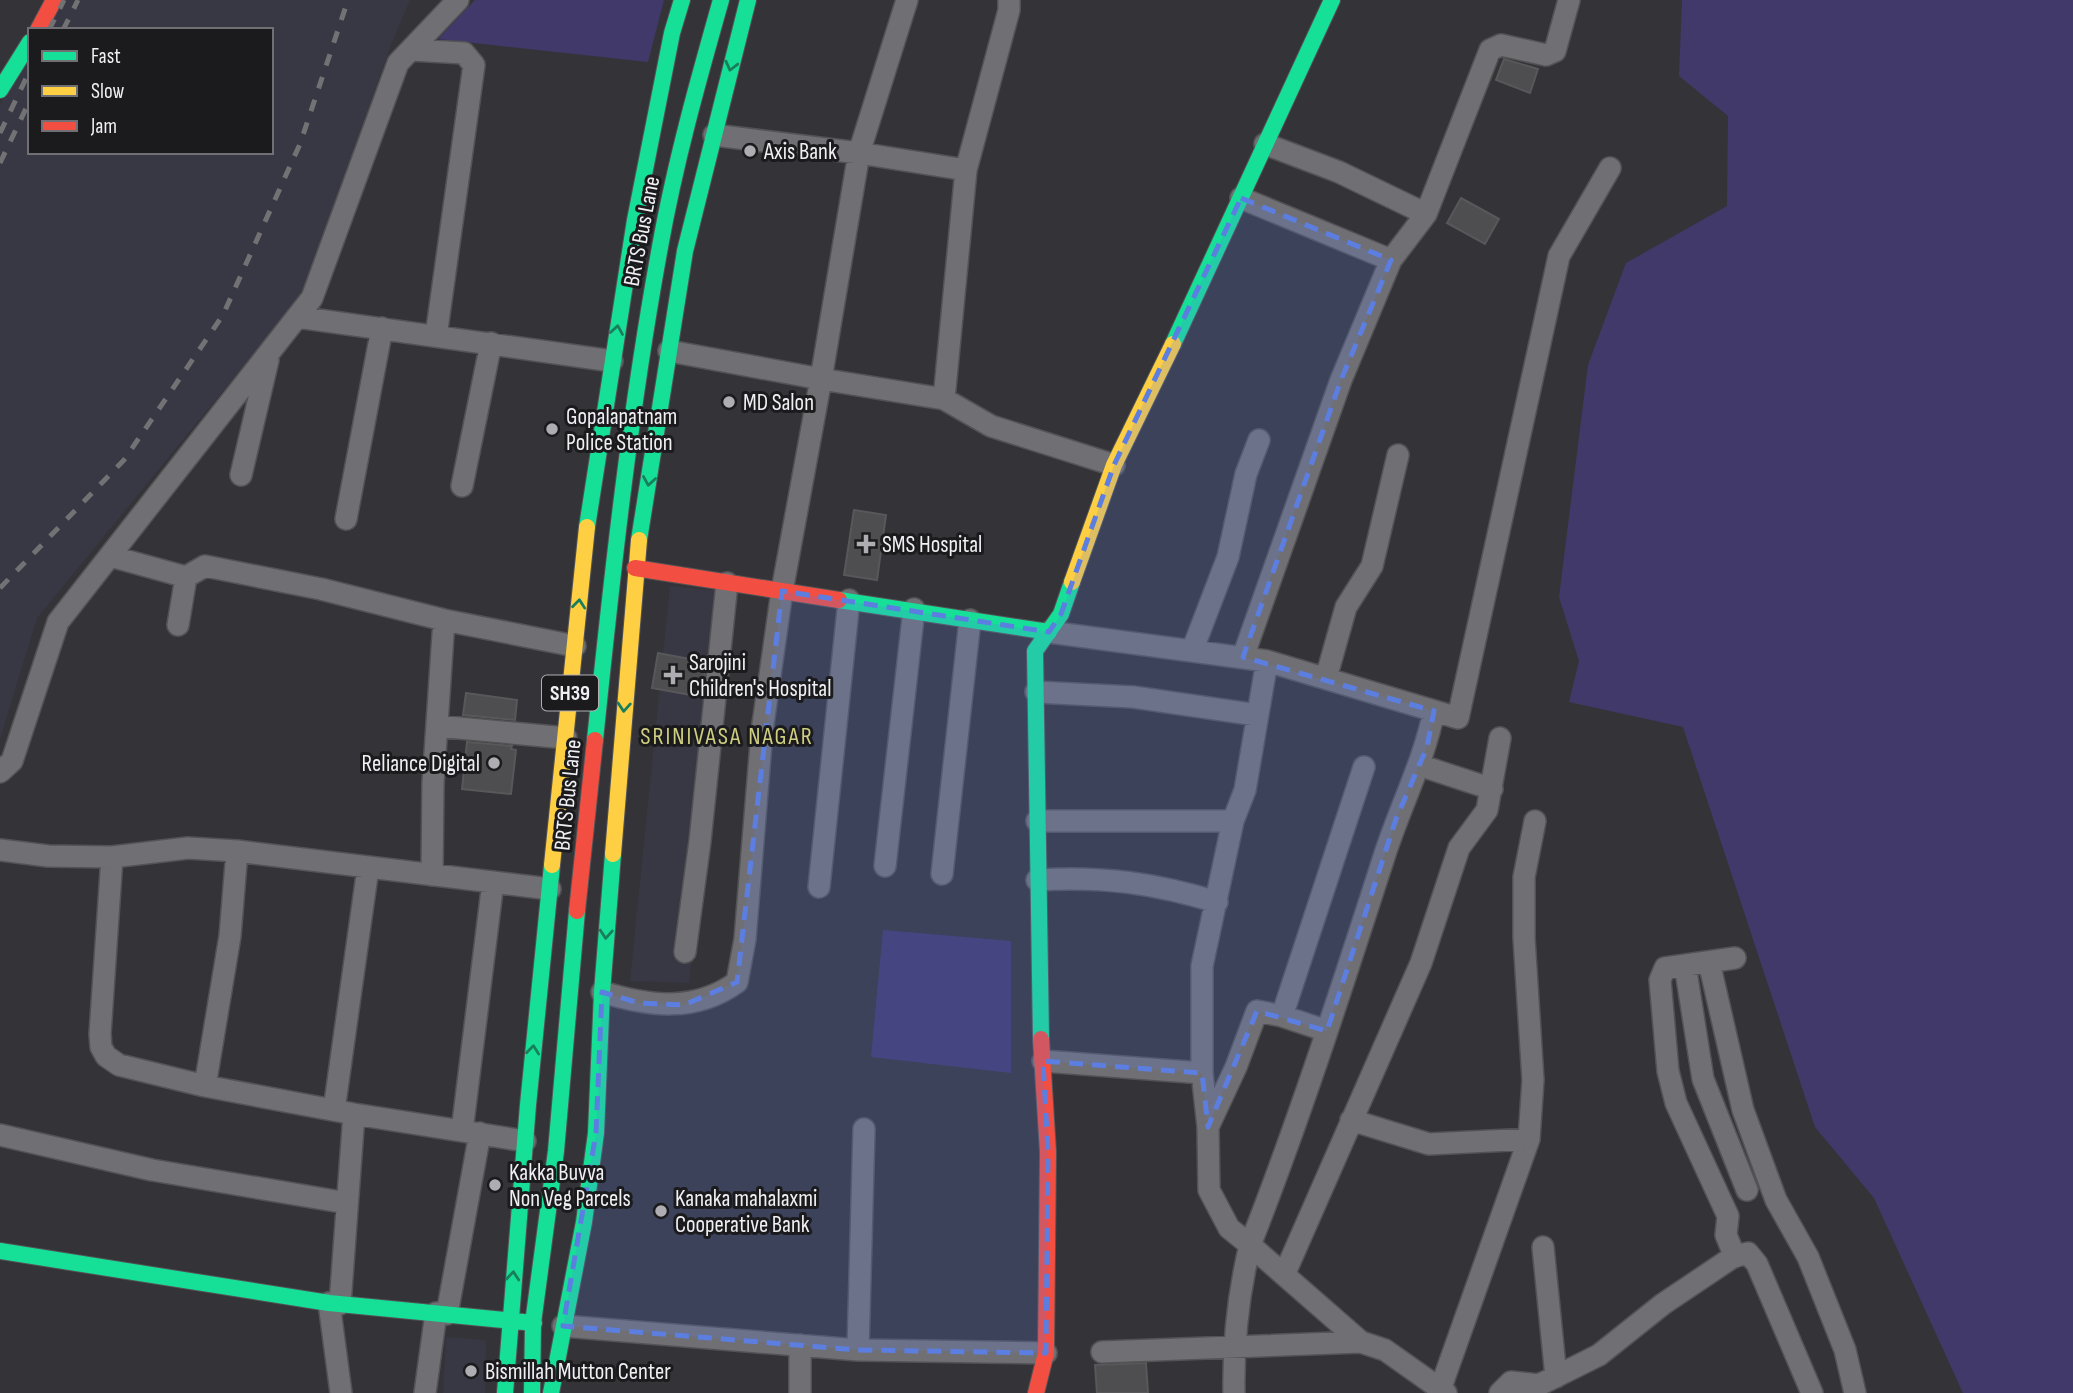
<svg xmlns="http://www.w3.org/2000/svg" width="2073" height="1393" viewBox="0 0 2073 1393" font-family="'Sofia Sans Condensed',sans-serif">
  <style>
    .built { fill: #383744 }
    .green { fill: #40396a }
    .building { fill: #4e4e51; stroke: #58585b; stroke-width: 2 }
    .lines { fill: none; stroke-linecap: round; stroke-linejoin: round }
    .street-casing { stroke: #535356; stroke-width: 24 }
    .fast-casing { stroke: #535356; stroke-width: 18 }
    .slow-casing { stroke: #535356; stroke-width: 18 }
    .jam-casing { stroke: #535356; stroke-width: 18 }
    .street { stroke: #707074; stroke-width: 21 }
    .fast { stroke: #16e098; stroke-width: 16 }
    .slow { stroke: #ffcf43; stroke-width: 16 }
    .jam { stroke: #f24e42; stroke-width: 16 }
    .rail { stroke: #727274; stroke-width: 5; stroke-dasharray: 12 12; stroke-linecap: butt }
    .oneway { stroke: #187e5b }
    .marked { fill: #5c7ee0; fill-opacity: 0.2; stroke: #5c7ee0; stroke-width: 5; stroke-dasharray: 14 9; stroke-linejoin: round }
    .poi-dot { fill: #aeaeb2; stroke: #1b1b1e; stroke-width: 2.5 }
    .labels { text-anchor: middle; stroke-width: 6; stroke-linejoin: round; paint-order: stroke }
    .shield { fill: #1b1b1e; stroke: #afafb4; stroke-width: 2 }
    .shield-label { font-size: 21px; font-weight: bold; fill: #efeff4 }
    .poi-label { font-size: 23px; fill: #efeff4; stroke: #1b1b1e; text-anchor: start }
    .street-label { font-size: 23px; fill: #efeff4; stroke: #1b1b1e }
    .neighbourhood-label { font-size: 24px; letter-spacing: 2px; fill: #cfcf81; stroke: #1b1b1e }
  </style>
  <rect width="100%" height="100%" fill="#343438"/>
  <path class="built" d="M51,0h359l-18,42 -89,251 -266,325 -37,121v-634l30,-61v108h241v-122h-234z
    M670,586l65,6 -46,391 -59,-2z
    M446,1337l40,3 -1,53h-42z"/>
  <path class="green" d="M475,0h189l-16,62 -210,-23z
    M1682,0h391v1393h-110l-89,-195 -59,-71 -132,-400 -114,-25 10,-41 -20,-64 29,-232 38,-102 101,-57 1,-90 -49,-40z
    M883,930l128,11v132l-140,-16z"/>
  <path class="building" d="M1504,59l34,10 -8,24 -34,-13z
    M1461,198l38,21 -14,25 -38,-21z
    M854,510l32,5 -9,65 -33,-5z
    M658,653l48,9 -4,35 -50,-9z
    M466,693l51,7 -2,20 -52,-5z
    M467,742l45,4 -1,3 5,1 -5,44 -49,-5z
    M1146,1363l2,30h-51l-2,-28z"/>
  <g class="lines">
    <defs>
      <path id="street" d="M1009,0v10l-43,160 -22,229 47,27 123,39
        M411,50l53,3 10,12 -38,271
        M714,135l145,18 107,17
        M1265,144l74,28 87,42
        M1241,198l150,62
        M297,317l315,44
        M669,351l152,28 38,-226 48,-153
        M241,475l27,-115
        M462,486l29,-143
        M346,519l36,-191
        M110,556l76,21
        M178,625l8,-48 19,-11 116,23 123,31 131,26
        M1049,632l218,29 191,57 101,-462 51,-88
        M1192,651l36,-94 18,-83 13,-34
        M1243,657l98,-277 50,-120 35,-46 64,-164 11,-5 45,10 9,-4 14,-51
        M1326,678l20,-71 26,-41 26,-111
        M1036,692l97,5 124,18
        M1434,711c-10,50 -34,96 -50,146 -42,130 -84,261 -134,388l111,97 24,8 61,43
        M437,726l129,12
        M1419,765l73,24
        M0,772l12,-11 46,-139 254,-324 86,-235 60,-63
        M1037,821h196
        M0,850l48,6 64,1 76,-9 49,3 313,38
        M112,857l-12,177 1,13 5,9 13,9 86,21 149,28 171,27
        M885,866l29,-257
        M942,874l28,-254
        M432,875l1,-92 11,-163
        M1037,880c67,-4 116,3 180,22
        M819,887l30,-287
        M685,952l15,-111 27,-258
        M1709,962l34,148 33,90 32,57 37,93 10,43
        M1685,965l18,114 44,111
        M602,992c46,14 93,21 135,-10l8,-43 17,-208 20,-140 39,-212 123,20
        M1282,1016l45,15
        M1043,1061l159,12
        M205,1086l25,-150 7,-85
        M334,1110l34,-242
        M1351,1120l78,24 100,-5
        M1208,1127l28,-60 21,-56 25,5 82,-249
        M462,1131l31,-249
        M0,1135l152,35 195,33
        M1543,1247l13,130
        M1735,1257l-9,-22 2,-19 -52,-113 -8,-32 -8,-91 5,-12 70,-10
        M1284,1275l137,-312 38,-115 28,-38 13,-72
        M329,1303l12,90
        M340,1304l14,-190
        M447,1314l33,-181
        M563,1326l295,24 188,3
        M858,1350l6,-221
        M1102,1352l259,-10
        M1441,1387l88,-248 4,-59 -9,-142v-61l11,-56
        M425,1393l11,-80
        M800,1393v-48
        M1234,1393c-1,-51 4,-98 16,-148l-21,-17 -20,-38 -1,-63 -6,-54v-107l31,-145 12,-31 22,-129
        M1500,1393l11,-11 28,3 60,-30 64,-51 70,-47 15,-4 9,11 55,129"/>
      <path id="fast" d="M0,90l30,-48
        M1173,344l159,-344
        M587,527l48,-307 37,-187 10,-33
        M639,540l46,-289 63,-251
        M839,600l210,32
        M595,740c17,-165 35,-330 65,-493 15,-84 38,-166 61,-247
        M1041,1039l-6,-388 26,-37 11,-32
        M0,1251l329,52 205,20
        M505,1393l23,-288 24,-240
        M532,1393l1,-70 23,-172 21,-240
        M551,1393l33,-171 12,-89 6,-141 11,-138"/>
      <path id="slow" d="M1072,582l42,-117 59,-121
        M613,854l26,-314
        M552,865l35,-338"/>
      <path id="jam" d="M38,30l16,-30
        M635,568l204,32
        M577,911l18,-171
        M1036,1393l10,-40 2,-201 -7,-113"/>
    </defs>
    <use href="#street" class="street-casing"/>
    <use href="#fast" class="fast-casing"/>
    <use href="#slow" class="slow-casing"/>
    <use href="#jam" class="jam-casing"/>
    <use href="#street" class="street"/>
    <use href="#fast" class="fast"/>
    <use href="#slow" class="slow"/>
    <use href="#jam" class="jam"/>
    <path class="rail" d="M49,30l15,-30
      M63,30l15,-30
      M0,133l30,-63
      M0,163l30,-63
      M0,588l124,-128 99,-145 77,-171 48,-144"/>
  </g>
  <defs><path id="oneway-chevron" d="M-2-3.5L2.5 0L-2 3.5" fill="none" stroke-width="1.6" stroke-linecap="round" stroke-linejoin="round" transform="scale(1.75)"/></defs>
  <g class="oneway">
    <use href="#oneway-chevron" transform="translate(731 66) rotate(104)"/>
    <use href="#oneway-chevron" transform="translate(617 330) rotate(-81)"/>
    <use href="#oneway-chevron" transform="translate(649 481) rotate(99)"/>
    <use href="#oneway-chevron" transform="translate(579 604) rotate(-84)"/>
    <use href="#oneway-chevron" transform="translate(624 707) rotate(94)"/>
    <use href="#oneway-chevron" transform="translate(606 934) rotate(94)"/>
    <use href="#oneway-chevron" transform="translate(533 1050) rotate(-84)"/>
    <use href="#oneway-chevron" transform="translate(513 1276) rotate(-85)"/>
  </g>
  <path class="marked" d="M1241,198l150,62 -50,120 -98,277 191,54 -7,36 -31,72 -69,212 -70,-20 -49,116 -6,-54 -159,-12 5,91 -2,201 -188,-3 -295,-24 33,-193 6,-141 37,11 45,2 53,-23 45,-391 267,41 12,-18 53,-149z"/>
  <g class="poi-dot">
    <circle cx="750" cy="151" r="7"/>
    <circle cx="729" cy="402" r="7"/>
    <circle cx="552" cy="429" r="7"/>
    <path d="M862.5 533.5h7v7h7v7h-7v7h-7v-7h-7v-7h7z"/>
    <path d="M669.5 664.5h7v7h7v7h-7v7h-7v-7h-7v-7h7z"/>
    <circle cx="494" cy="763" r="7"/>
    <circle cx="495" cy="1185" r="7"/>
    <circle cx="661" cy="1211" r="7"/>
    <circle cx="471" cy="1371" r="7"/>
  </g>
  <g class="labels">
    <rect class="shield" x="542" y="675.5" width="56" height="35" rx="5"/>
    <g class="shield-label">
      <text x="570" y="700">SH39</text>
    </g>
    <g class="poi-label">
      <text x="764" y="159">Axis Bank</text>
      <text x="743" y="410">MD Salon</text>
      <text x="566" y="424">Gopalapatnam<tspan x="566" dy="26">Police Station</tspan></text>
      <text x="882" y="552">SMS Hospital</text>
      <text x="689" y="670">Sarojini<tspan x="689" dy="26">Children's Hospital</tspan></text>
      <text x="480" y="771" text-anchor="end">Reliance Digital</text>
      <text x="509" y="1180">Kakka Buvva<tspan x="509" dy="26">Non Veg Parcels</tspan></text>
      <text x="675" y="1206">Kanaka mahalaxmi<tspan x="675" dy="26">Cooperative Bank</tspan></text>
      <text x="485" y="1379">Bismillah Mutton Center</text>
    </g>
    <g class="street-label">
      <text transform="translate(641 231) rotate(-79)" y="8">BRTS Bus Lane</text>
      <text transform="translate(567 795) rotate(-84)" y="8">BRTS Bus Lane</text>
    </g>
    <g class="neighbourhood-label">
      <text x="727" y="744">SRINIVASA NAGAR</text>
    </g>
  </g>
  <rect x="28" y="28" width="245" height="126" fill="#1b1b1e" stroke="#707074" stroke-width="2"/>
  <rect x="42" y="51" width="35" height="10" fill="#16e098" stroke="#707074" stroke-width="2"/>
  <text x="91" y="63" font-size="21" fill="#efeff4">Fast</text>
  <rect x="42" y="86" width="35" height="10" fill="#ffcf43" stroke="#707074" stroke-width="2"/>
  <text x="91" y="98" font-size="21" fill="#efeff4">Slow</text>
  <rect x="42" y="121" width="35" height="10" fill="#f24e42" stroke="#707074" stroke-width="2"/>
  <text x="91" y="133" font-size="21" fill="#efeff4">Jam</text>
</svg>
